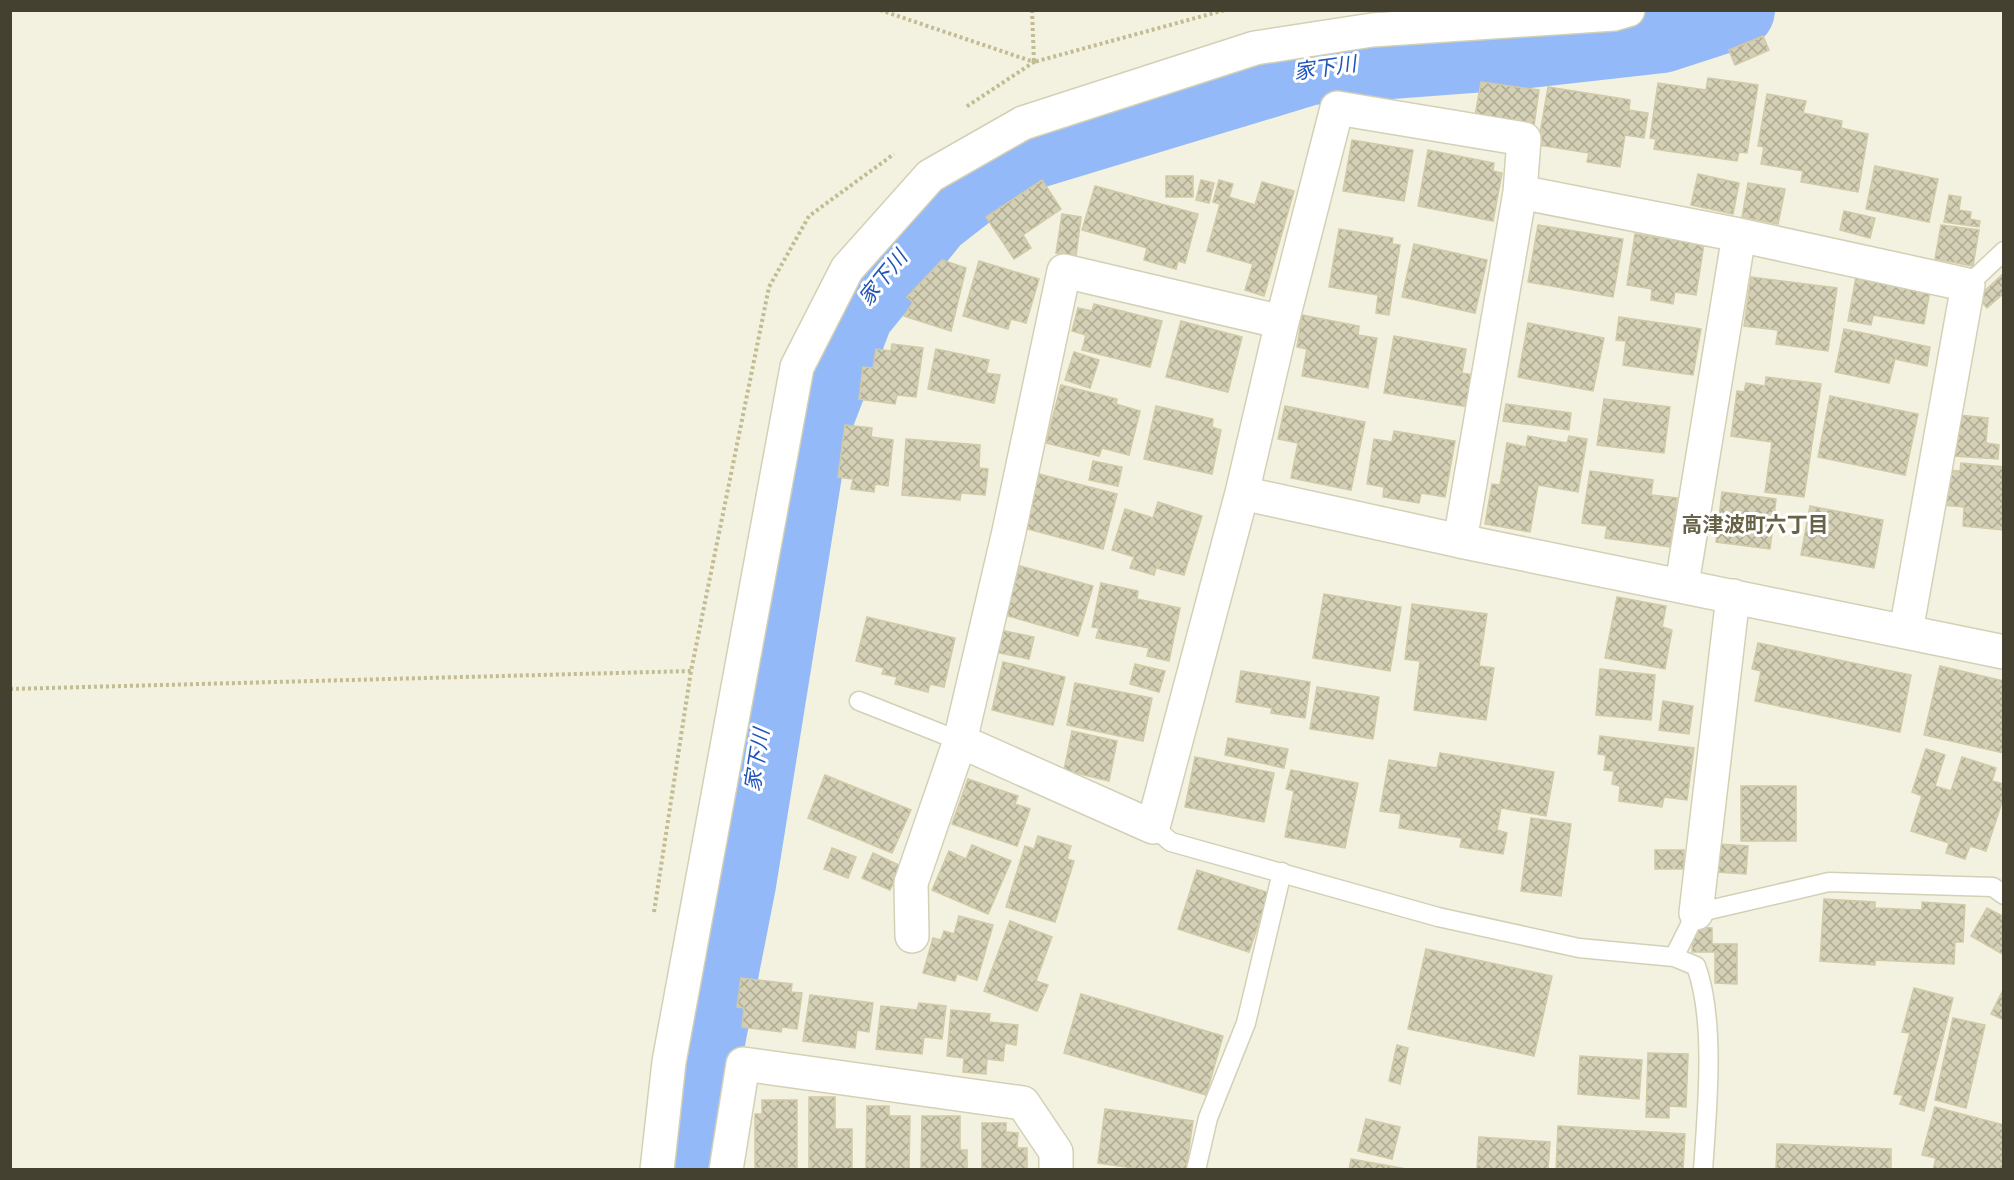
<svg xmlns="http://www.w3.org/2000/svg" width="2014" height="1180" viewBox="0 0 2014 1180" font-family="Manrope,'Noto Sans JP',sans-serif">
  <style>
    .lines { fill: none; stroke-linecap: round; stroke-linejoin: round }
    .river { stroke: #94b9f8; stroke-width: 78 }
    .building { fill: url(#building-cross-hatch); stroke: #d1caa7; stroke-width: 1.5 }
    .lane-casing { stroke: #d4d0b6; stroke-width: 21 }
    .street-casing { stroke: #d4d0b6; stroke-width: 36 }
    .path { stroke: #c2bc92; stroke-width: 4; stroke-dasharray: 3 3; stroke-linecap: butt }
    .lane { stroke: #fff; stroke-width: 18 }
    .street { stroke: #fff; stroke-width: 33 }
    .labels { text-anchor: middle; stroke-width: 6; stroke-linejoin: round; paint-order: stroke }
    .water-label { font-size: 21px; font-style: italic; fill: #2056ba; stroke: #fff }
    .neighbourhood-label { font-size: 21px; font-weight: bold; fill: #686247; stroke: #fff }
  </style>
  <defs>
    <pattern id="building-cross-hatch" width="8" height="8" patternUnits="userSpaceOnUse" patternTransform="scale(1.5)"><rect width="8" height="8" fill="#d4d0b5"/><path d="M0 0l8 8M0 8l8-8" fill="none" stroke="#aeaa94"/></pattern>
  </defs>
  <rect width="100%" height="100%" fill="#f3f1e0"/>
  <g class="lines">
    <path class="river" d="M683,1170l2,-22 52,-264 73,-454 45,-117 78,-96 77,-60 300,-91 200,-15 152,-17 74,-24"/>
  </g>
  <path class="building" d="M1763,36l6,14 -34,15 -6,-15z
    M1708,78l50,7 -11,68 -8,-1 -2,9 -83,-12 2,-10 -6,-1 8,-55 48,7z
    M1481,82l58,8 -5,36 -59,-10z
    M1548,87l82,13 -1,10 19,3 -4,25 -19,-3 -5,32 -33,-5 2,-9 -51,-8z
    M1767,94l39,7 -3,12 39,8 -1,7 27,6 -10,58 -57,-10 2,-11 -42,-7 3,-17 -6,-1z
    M1352,140l61,10 -9,51 -61,-10z
    M1428,150l66,13 -1,8 9,2 -9,48 -75,-15z
    M1875,166l63,13 -9,43 -63,-13z
    M1698,174l41,9 -6,31 -42,-9z
    M1166,176h27v21h-27z
    M1042,180l19,29 -38,26 8,13 -17,11 -28,-42z
    M1201,180l13,3 -5,20 -13,-3z
    M1219,180l14,4 -4,13 26,8 7,-23 32,9 -30,105 -19,-6 8,-26 -46,-13 13,-47 -7,-2z
    M1748,183l37,6 -7,35 -36,-7z
    M1095,186l103,28 -13,49 -7,-2 -2,8 -32,-9 3,-12 -65,-18z
    M1949,195l12,2 -2,13 12,2 -1,7 10,2 -1,6 -35,-5z
    M1844,211l31,7 -5,20 -30,-8z
    M1062,214l19,3 -5,39 -20,-3z
    M1538,225l85,14 -10,58 -85,-15z
    M1941,225l38,5 -6,36 -38,-7z
    M1339,229l54,9 -1,6 8,1 -11,70 -13,-2 2,-18 -49,-8z
    M1635,234l69,10 -8,51 -21,-3 -2,12 -22,-4 1,-11 -25,-4z
    M1414,244l73,16 -12,53 -73,-16z
    M942,260l24,8 -15,63 -47,-15 9,-14 -6,-5z
    M979,261l60,18 -13,44 -15,-4 -3,10 -45,-13z
    M2004,273v20l-17,15 -9,-11z
    M1751,277l86,11 -9,63 -52,-7 2,-14 -34,-4z
    M1856,277l74,13 -6,34 -51,-9 -2,10 -23,-4z
    M1094,304l68,17 -12,46 -68,-17 4,-15 -14,-4 6,-23 14,3z
    M1302,315l57,11 -1,9 19,3 -9,50 -66,-12 5,-27 -10,-2z
    M1619,317l82,12 -8,46 -70,-10 3,-24 -10,-1z
    M1181,321l61,16 -14,55 -62,-15z
    M1528,323l76,15 -11,53 -75,-14z
    M1844,329l86,18 -3,19 -32,-7 -6,24 -54,-11z
    M1394,336l72,13 -4,24 12,2 -6,32 -84,-14z
    M892,344l31,4 -7,49 -19,-2 -2,9 -36,-5 4,-32 10,1 3,-19 15,2z
    M936,349l53,11 -3,13 14,2 -6,28 -66,-14z
    M1074,352l25,8 -9,28 -25,-8z
    M1766,377l55,7 -17,113 -39,-5 7,-50 -41,-6 6,-45 7,1 2,-9 19,3z
    M1061,385l56,14 -1,5 24,7 -11,44 -27,-7 -3,8 -53,-13z
    M1830,396l88,18 -13,61 -87,-18z
    M1604,399l66,8 -6,46 -67,-8z
    M1506,404l65,9 -2,17 -66,-9z
    M1156,406l57,13 -1,8 9,3 -9,44 -68,-15z
    M1285,406l80,16 -14,68 -60,-12 7,-35 -20,-4z
    M1958,415l30,3 -2,25 13,2 -1,14 -44,-3z
    M845,425l27,3 -1,9 22,3 -5,46 -13,-2 -1,8 -23,-3 2,-10 -15,-2z
    M1394,431l61,10 -10,56 -24,-4 -2,10 -36,-6 1,-10 -17,-3 7,-45 18,3z
    M1528,436l39,7 2,-7 18,3 -9,53 -40,-7 -8,47 -45,-8 7,-40 8,1 7,-42 19,4z
    M906,439l74,6 -1,23 9,1 -3,26 -24,-2 -1,7 -58,-5z
    M1093,461l29,6 -4,19 -29,-6z
    M1961,463l43,4v63l-41,-4 1,-19 -20,-2 4,-35 12,1z
    M1590,471l63,9 -2,15 26,3 -7,49 -65,-9 2,-12 -25,-3z
    M1039,474l78,20 -14,55 -79,-21z
    M1722,492l54,7 -6,50 -54,-7z
    M1158,502l44,14 -18,59 -28,-7 -2,7 -24,-7 4,-11 -22,-7 13,-41 28,9z
    M1810,506l73,14 -9,48 -73,-13z
    M1020,566l73,20 -15,50 -73,-21z
    M1101,583l37,8 -1,8 43,9 -11,53 -22,-5 2,-8 -53,-10 3,-10 -7,-1z
    M1324,594l77,13 -11,64 -77,-13z
    M1617,597l49,9 -4,21 10,3 -7,39 -60,-11z
    M1412,604l75,10 -8,52 15,2 -8,52 -72,-10 6,-49 -15,-2z
    M867,617l88,21 -11,49 -14,-3 -2,8 -33,-8 2,-7 -15,-3 2,-6 -28,-7z
    M1000,630l34,7 -5,22 -34,-7z
    M1758,643l153,32 -11,57 -145,-31 6,-30 -9,-2z
    M1003,662l62,15 -12,48 -61,-15z
    M1135,664l30,7 -6,21 -29,-8z
    M1940,666l64,15v72l-80,-18z
    M1600,669l55,6 -4,45 -55,-5z
    M1241,671l69,11 -5,36 -34,-5 1,-5 -36,-6z
    M1075,683l77,15 -9,43 -76,-16z
    M1317,687l62,10 -6,42 -63,-10z
    M1663,701l30,5 -4,28 -30,-4z
    M1072,731l45,10 -8,40 -45,-11z
    M1600,736l94,12 -7,52 -23,-3 -2,10 -43,-6 1,-15 -8,-2 2,-13 -10,-1 2,-15 -8,-1z
    M1228,738l60,11 -4,19 -59,-13z
    M1926,749l19,6 -10,31 16,5 11,-34 34,11 -4,13 12,3v12l-18,55 -16,-5 -5,13 -19,-6 3,-10 -38,-12 11,-35 -10,-4z
    M1440,753l114,19 -8,44 -45,-8 -4,22 10,3 -4,21 -43,-7 2,-9 -63,-10 2,-14 -21,-3 9,-51 48,8z
    M1195,757l79,16 -10,49 -79,-15z
    M1291,770l67,13 -13,65 -60,-11 9,-46 -8,-2z
    M825,775l86,35 -19,43 -84,-35z
    M968,779l50,17 -3,8 15,5 -13,37 -65,-22z
    M1741,786h55v55h-55z
    M1531,818l40,6 -10,72 -40,-5z
    M1038,836l33,10 -4,13 7,2 -19,61 -49,-15 19,-61 9,3z
    M1718,844l30,2 -2,28 -29,-2z
    M972,845l39,16 -23,53 -56,-24 17,-39 17,8z
    M832,848l24,9 -8,21 -24,-9z
    M1655,850h29v19h-29z
    M873,853l28,13 -11,24 -28,-12z
    M1197,870l72,23 -20,59 -71,-23z
    M1824,899l51,3v6l47,2v-8l43,3 -2,37h-8l-1,22 -79,-4v5l-55,-4z
    M1987,908l17,9v38l-33,-19z
    M959,916l34,9 -16,55 -20,-6 -2,7 -32,-8 10,-35 8,2 3,-9 10,3z
    M1010,921l42,16 -16,44 12,4 -11,26 -53,-20z
    M1693,927l19,1v16h25v40l-22,-1v-31h-23z
    M1426,949l126,27 -18,80 -126,-27z
    M741,978l51,6 -1,8 11,1 -5,36 -15,-2 -1,5 -39,-5 2,-19 -7,-1z
    M1914,988l39,10 -29,113 -24,-7 3,-9 -9,-1 16,-61 -8,-1z
    M2004,988v32l-13,-6z
    M1081,994l142,42 -17,59 -142,-42z
    M810,995l63,8 -4,29 -12,-2 -2,18 -52,-7z
    M919,1003l27,3 -4,33 -18,-2 -2,17 -46,-5 5,-43 36,4z
    M951,1010l39,4 -1,8 29,3 -2,20 -11,-2 -2,18 -16,-2 -1,15 -23,-2 1,-14 -17,-2z
    M1953,1018l32,7 -19,83 -31,-8z
    M1397,1045l11,3 -8,36 -11,-3z
    M1648,1053l40,1 -2,53 -17,-1v12l-23,-1z
    M1580,1056l62,4 -3,39 -61,-5z
    M809,1097h26v32h17v41h-43z
    M762,1100h35v68h-42v-54h7z
    M867,1106h22v10h21l-1,54h-43z
    M1935,1107l69,18v45h-71l3,-12 -14,-3z
    M1105,1109l88,12 -7,49h-39l-49,-7z
    M922,1116h38v34h7v20h-46z
    M1366,1119l34,8 -8,32 -34,-8z
    M982,1123h24v9l12,1 -1,15h10v22h-45z
    M1558,1126l127,8 -2,36h-127z
    M1479,1137l71,5 -2,28h-71z
    M1777,1144l114,5v21h-115z
    M1351,1159l61,11h-63z"/>
  <g class="lines">
    <defs>
      <path id="lane" d="M1968,285l36,-34
        M859,701l101,40
        M1153,827l18,15 267,75 141,31 95,9
        M1196,1170l12,-52 38,-95 36,-151
        M1703,1170c4,-59 13,-150 -7,-204l-22,-9 22,-44 133,-31 164,5 11,8"/>
      <path id="street" d="M1520,192l-60,349 544,111
        M1282,322l-218,-51 -56,265 -48,205 193,86 89,-334 40,-171 55,-214 187,31 -4,53 219,43
        M1242,493l218,48
        M1682,584l57,-349 229,50 -62,346
        M1696,913l37,-317
        M912,936l-1,-53 49,-142
        M657,1170l12,-108 128,-695 50,-98 83,-93 93,-53 232,-75 117,-18 242,-16 14,-4
        M726,1170l17,-106 280,39 33,49v18"/>
    </defs>
    <use href="#lane" class="lane-casing"/>
    <use href="#street" class="street-casing"/>
    <path class="path" d="M880,10l154,52 -68,45
      M1032,10l2,52 191,-52
      M10,689l681,-18
      M654,912l37,-241 78,-384 40,-71 85,-62"/>
    <use href="#lane" class="lane"/>
    <use href="#street" class="street"/>
  </g>
  <g class="labels">
    <g class="water-label">
      <text transform="translate(1325 68) rotate(-8)" y="7">家下川</text>
      <text transform="translate(883 278) rotate(-51)" y="7">家下川</text>
      <text transform="translate(757 760) rotate(-81)" y="7">家下川</text>
    </g>
    <g class="neighbourhood-label">
      <text x="1755" y="532">高津波町六丁目</text>
    </g>
  </g>
  <rect width="2014" height="1180" fill="none" stroke="#444131" stroke-width="24"/>
</svg>
